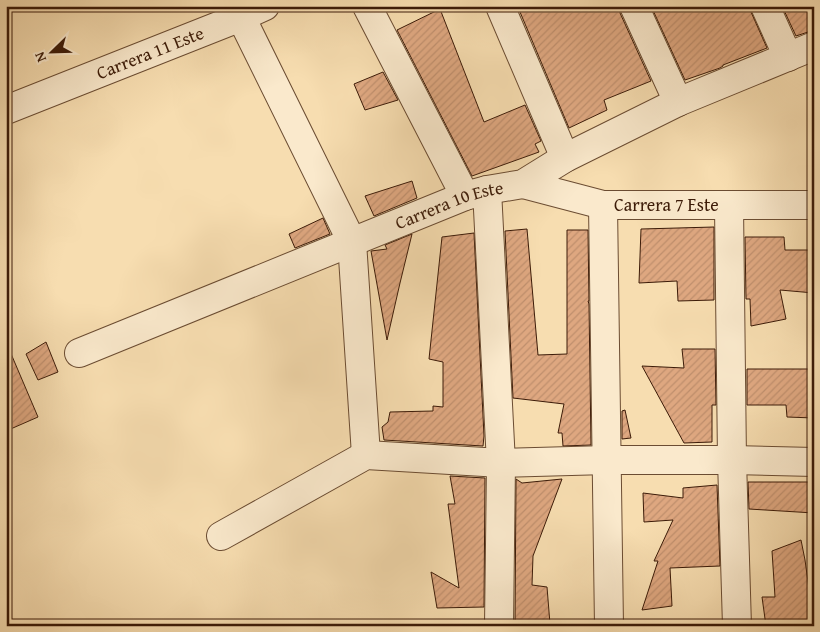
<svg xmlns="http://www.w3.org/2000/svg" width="820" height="632" viewBox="0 0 820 632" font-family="'Gentium Book Plus',serif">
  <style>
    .building { fill: url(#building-hatch); stroke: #3c1b08 }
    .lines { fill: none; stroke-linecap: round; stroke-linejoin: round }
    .minor-casing { stroke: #6b4c32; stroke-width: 30 }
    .minor { stroke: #fae9cc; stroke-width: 28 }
    .labels { text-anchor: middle; stroke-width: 4; stroke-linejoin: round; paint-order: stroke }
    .street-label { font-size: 18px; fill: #3c1b08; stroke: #fae9cc }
  </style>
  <defs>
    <pattern id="building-hatch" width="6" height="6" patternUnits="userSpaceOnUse" patternTransform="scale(1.25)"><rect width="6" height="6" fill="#dea780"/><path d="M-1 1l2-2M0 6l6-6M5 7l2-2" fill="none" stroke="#bf8f6d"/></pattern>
  </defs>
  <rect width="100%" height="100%" fill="#f7ddb0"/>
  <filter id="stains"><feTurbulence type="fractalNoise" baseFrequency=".004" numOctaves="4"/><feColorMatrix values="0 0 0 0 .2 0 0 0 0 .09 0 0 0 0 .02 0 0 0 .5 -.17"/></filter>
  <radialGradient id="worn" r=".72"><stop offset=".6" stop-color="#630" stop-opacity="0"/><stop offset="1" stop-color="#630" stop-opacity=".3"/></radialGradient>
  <path class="building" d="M528,6h91l1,7 31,68 -47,19 3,10 -38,18 -49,-116z
    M651,6h99l1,6 16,36 -44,17v1l-3,2 -35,12z
    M782,6h32v25l-6,1 -12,4z
    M440,9l44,113 41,-17 16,36 -6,3 4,8 -67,24 -75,-146z
    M383,72l15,28 -33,10 -11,-26z
    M412,181l5,17 -43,18 -9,-20z
    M323,218l7,16 -35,14 -6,-14z
    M714,227v73l-36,1 -1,-20 -38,2 2,-54z
    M527,229l11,126 29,-1v-124h21l1,71h-1l1,3 2,141 -28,1 -1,-13h-4l6,-29 -51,-6 -8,-167z
    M474,233l10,203 -1,10 -99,-6 -2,-13 6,-5 2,-10 43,-1v-5l10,1v-45l-14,-3 13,-122z
    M412,234l-12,49 -13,57 -16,-89 16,-2 -2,-4z
    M745,237h39l1,13h29v43l-34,-3 6,29 -35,7 -1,-27h-4z
    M6,342l32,75 -32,14z
    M46,342l12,30 -20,8 -12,-26z
    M682,349h33l1,56h-4v37l-28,1 -42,-77 42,2z
    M747,369h67v49l-27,-1 -1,-12h-39z
    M625,410l6,28 -9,1v-28z
    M450,476l35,2 -1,129 -47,1 -6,-36 28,16 -11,-84h7z
    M516,479l6,4 40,-4 -29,77 -1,29 15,2 3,37 -18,2h-17z
    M748,482h66v31l-65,-4z
    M717,485l3,81 -50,2 2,38 -30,4 16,-49h-4l19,-41 -29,2 -1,-29 40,5v-10z
    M801,540l4,20 9,66h-48l-4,-29h13l-3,-46z"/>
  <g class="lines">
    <defs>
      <g id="minor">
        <path d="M367,6l98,190"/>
        <path d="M500,6l65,152"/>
        <path d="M634,6l44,96"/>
        <path d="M765,6l23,51"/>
        <path d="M241,17l111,225 14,213"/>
        <path id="s1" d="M6,110l235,-93 24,-11"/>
        <path id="s2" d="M523,184l80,21h211"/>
        <path d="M487,190l14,273 -2,163"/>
        <path d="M603,205l6,421"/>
        <path d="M729,206l3,254 5,166"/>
        <path id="s3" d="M79,353l386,-157 22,-6 36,-6 42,-26 113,-56 136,-56"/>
        <path d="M221,536l145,-81 135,8 106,-3h125l82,2"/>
      </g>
    </defs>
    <use href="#minor" class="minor-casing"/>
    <use href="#minor" class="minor"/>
  </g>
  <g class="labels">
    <g class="street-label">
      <text dy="6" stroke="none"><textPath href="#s1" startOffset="155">Carrera 11 Este</textPath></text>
      <text dy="6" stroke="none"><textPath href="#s2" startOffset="146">Carrera 7 Este</textPath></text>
      <text dy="6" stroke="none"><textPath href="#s3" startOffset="399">Carrera 10 Este</textPath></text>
    </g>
  </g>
  <rect width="820" height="632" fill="none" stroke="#f7ddb0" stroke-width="25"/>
  <rect x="8" y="8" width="805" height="617" fill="none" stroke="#3c1b08" stroke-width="2.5"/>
  <rect x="12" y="12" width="795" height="607" fill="none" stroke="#3c1b08"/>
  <g transform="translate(52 52) rotate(247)" stroke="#fae9cc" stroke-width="4" paint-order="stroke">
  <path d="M0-4L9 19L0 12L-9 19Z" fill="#3c1b08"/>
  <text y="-8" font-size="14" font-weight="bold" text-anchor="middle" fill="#3c1b08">N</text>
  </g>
  <rect width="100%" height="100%" filter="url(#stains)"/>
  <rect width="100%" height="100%" fill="url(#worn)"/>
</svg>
